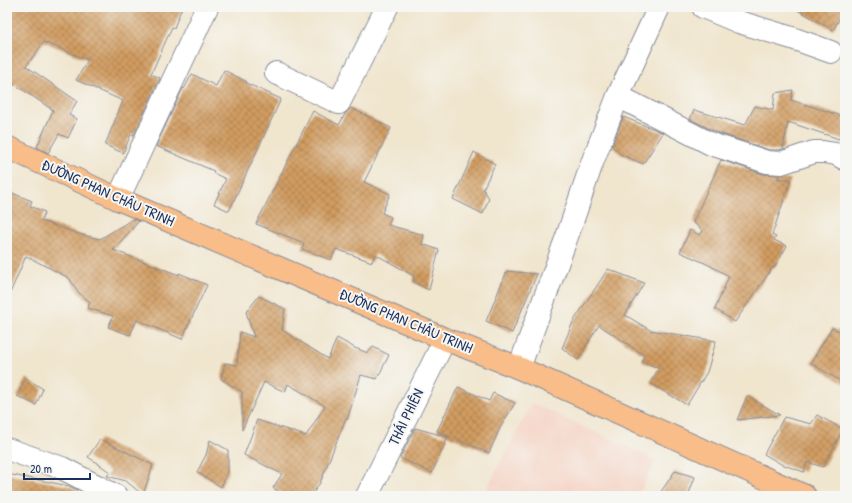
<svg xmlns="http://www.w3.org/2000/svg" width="852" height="503" viewBox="0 0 852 503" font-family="'Patrick Hand',sans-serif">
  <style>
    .built { fill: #f5d2c2 }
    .building { fill: url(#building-cross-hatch) }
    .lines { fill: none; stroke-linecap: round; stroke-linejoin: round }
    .minor-casing { stroke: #868a96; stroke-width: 24 }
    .major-casing { stroke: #868a96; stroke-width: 24 }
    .minor { stroke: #fff; stroke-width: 22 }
    .major { stroke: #f8bd89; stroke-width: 22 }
    .labels { text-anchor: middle; stroke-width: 4; stroke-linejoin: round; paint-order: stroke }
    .street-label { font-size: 15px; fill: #1b2f5e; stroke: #f6f6f2 }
  </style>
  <defs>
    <pattern id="building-cross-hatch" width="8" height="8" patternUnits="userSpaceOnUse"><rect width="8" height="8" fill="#d19c60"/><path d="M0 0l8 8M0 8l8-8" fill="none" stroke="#a98052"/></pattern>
  </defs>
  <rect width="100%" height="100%" fill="#f6f6f2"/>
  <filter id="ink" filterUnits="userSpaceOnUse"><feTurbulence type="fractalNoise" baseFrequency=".025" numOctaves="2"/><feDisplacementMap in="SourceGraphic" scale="8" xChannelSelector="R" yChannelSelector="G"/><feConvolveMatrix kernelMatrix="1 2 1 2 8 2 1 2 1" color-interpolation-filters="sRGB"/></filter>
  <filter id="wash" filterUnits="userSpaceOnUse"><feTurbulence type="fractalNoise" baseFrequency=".012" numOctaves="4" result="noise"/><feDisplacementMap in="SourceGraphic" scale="16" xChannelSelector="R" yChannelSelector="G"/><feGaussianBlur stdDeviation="0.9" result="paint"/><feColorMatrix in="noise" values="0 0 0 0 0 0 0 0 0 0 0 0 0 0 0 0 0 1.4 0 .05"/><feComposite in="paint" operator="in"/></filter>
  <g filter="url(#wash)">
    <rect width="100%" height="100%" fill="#f0e5cd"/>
    <path class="built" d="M532,403l124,57 -18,36h-155z"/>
    <g id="blocks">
      <path class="building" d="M7,7h175l-8,21 -2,-1 -21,47 9,4 -26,57 -3,-1 -8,19 -18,-8 18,-44 -47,-21 12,-20 -44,-18 -18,24 51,35 -8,14 8,4 -9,19 -9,-4 -11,19 -11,-6 16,-37 -39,-26 -7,10z
        M793,7h52v3l-12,20z
        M224,70l23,12 -1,1 35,16 -52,112 -15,-7 12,-25 -13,-6 1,-2 -58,-25 27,-58 1,1 8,-15 24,12z
        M793,90l-2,10 54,17v24l-57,-19 -5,27 -4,1h-10l-53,-18 -26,-13 4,-9 51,15 10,-19 18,4 2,-17z
        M351,108l40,20 -27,54 26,12 -8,19 9,4 -3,8 36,10 -2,9 17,6 -10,40 -16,-8 1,-6 -39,-22 -3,8 -36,-13 -5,11 -29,-11 2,-6 -48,-19 57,-113 26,14 6,-11z
        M623,117l31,12 9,4 -20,31 -23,-10 -8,-8z
        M474,152l21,12 -12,25 6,9 -6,16 -30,-15z
        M721,160l42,14 16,1 -1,4h13l-19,56 4,2 -2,3 13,6 -13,22 -1,-1 -38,55 -20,-13 14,-33 -20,-11 -29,-13 10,-22 10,5 3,-4 -10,-9z
        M7,191l25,10 -2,5 15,6 -4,9 41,14 18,4 33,-20 6,2 -26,29 66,25v-2l28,12 -25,54 -45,-19 -7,15 -22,-8 5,-11 -25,-8 2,-6 -11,-9 -10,-15 -43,-22 -19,44z
        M608,269l36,14 -19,32 25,15 66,11 -9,31 -20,33 -37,-22 9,-15 -17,-6 2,-7 -45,-30 -21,35 -16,-12 11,-26z
        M507,271l30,3 -25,59 -26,-12z
        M259,296l26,13 -3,21 46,29 9,-21 18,10 13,5 5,-6 16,8 -12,24 -16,-4 -14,45 -1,-2 -26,65 -9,13h-25l-13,-8 9,-14 -38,-19 13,-35 49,16 19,-30 -37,-22 -3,8 -21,-10 -22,48v-38l-21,-13 4,-16 12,2 3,-33 14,5 -8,-25z
        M832,328l13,5v51l-34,-21z
        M26,378l17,11 -7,16 -19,-9z
        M458,387l31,14 4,-8 22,10 -15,25 -11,25 -52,-22z
        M747,396l33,19 -43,5z
        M817,415l26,14 -20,38 -16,-5 -3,10 -23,-8 -17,-10 20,-37 27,7z
        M415,428l33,9 -16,36 -32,-15z
        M100,439l53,26 -10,30 -17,-14 -19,-5 3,-4 -22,-15z
        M210,440l18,10v22l-7,15 -24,-15 9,-17z
        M675,471l20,6 -7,19h-30z
        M7,474l62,12 8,4 -1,6h-69z"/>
    </g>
  </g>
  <g filter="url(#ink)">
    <use href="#blocks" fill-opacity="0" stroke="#868a96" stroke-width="1"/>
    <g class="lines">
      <defs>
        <path id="minor" d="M703,7l36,15 53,16 39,14
          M276,73l63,30 48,-96
          M618,96l93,48 56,18 14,1 33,-11h9l13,2 9,5
          M118,199l89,-192
          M519,368l50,-137 23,-68 26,-67 41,-89
          M7,449l55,19 54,28
          M367,496l78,-157"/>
        <path id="major" d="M7,147l111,52 327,140 74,29 286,128"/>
      </defs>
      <use href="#minor" class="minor-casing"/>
      <use href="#major" class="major-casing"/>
      <use href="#minor" class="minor"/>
      <use href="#major" class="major"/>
    </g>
  </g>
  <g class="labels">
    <g class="street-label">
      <text transform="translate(108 193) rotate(24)" y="5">ĐƯỜNG PHAN CHÂU TRINH</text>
      <text transform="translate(406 321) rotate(23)" y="5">ĐƯỜNG PHAN CHÂU TRINH</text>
      <text transform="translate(406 417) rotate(-64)" y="5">THÁI PHIÊN</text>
    </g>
  </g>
  <rect width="852" height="503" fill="none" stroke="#f6f6f2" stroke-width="24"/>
  <path d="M24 473v6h66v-6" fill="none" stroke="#1b2f5e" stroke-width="2"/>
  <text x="30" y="473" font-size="12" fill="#1b2f5e" stroke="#f6f6f2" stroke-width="3" paint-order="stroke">20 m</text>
</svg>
